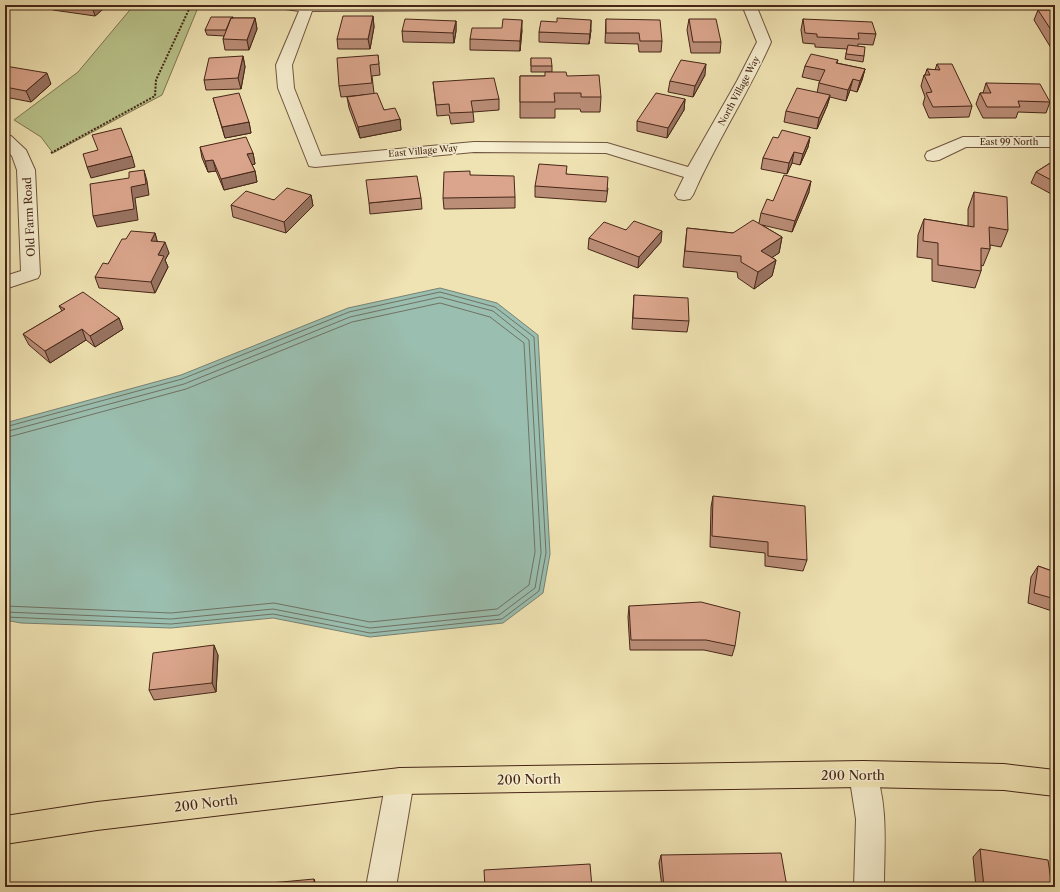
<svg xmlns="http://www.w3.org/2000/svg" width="1060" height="892" viewBox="0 0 1060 892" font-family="'Libre Caslon Text',serif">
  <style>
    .green { fill: #bac48c; stroke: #807552 }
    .water { fill: #9abeaf; stroke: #788172 }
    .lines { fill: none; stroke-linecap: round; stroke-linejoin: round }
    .shore { stroke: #707263; stroke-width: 1 }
    .minor-casing { stroke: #70553e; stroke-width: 2 }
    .major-casing { stroke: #462617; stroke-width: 2 }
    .path { stroke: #462617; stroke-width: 2; stroke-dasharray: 2 1.5; stroke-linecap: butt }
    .minor { fill: #f5edce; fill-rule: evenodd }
    .major { fill: #f0e3b3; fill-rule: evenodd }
    .wall { fill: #bb8e78; stroke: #462617 }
    .shaded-wall { fill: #997462; stroke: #462617 }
    .building { fill: #daa58c; stroke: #462617 }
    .labels { text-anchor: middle; stroke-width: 3; stroke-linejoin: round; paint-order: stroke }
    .far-street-label { font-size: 9px; fill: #462617; stroke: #f5edce }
    .street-label { font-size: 11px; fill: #462617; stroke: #f5edce }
    .near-street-label { font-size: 13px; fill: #462617; stroke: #f5edce }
  </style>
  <rect width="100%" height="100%" fill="#f0e3b3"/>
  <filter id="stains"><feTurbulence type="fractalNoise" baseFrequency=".005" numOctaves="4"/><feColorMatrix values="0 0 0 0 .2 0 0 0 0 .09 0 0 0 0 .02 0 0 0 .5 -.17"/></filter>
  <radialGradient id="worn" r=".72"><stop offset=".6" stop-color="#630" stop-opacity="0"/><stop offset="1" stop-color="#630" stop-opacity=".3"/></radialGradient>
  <path class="green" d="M134,5h65l-37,90 -109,58 -12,-16 -27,-17 64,-48z"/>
  <path class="water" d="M440,288l57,15 41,32 12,219 -7,39 -40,30 -133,14 -97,-19 -102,10 -150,-5 -16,-3v-197l176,-48 167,-67z"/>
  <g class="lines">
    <path class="shore" d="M5,427l177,-48 167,-67 91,-20 55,15 39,30 12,216 -7,38 -37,28 -132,14 -97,-19 -102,10 -166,-7
      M5,432l179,-48 166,-67 90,-20 53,14 36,29 12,213 -6,35 -36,27 -129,13 -97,-19 -102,10 -166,-7
      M5,438l181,-49 166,-67 88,-19 50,14 34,26 11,209 -6,33 -32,24 -127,13 -96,-19 -103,10 -166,-7"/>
    <defs>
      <path id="minor" d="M277,5h454l-2,3 -5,1 -412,2 -20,54 2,23 27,68 153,-14 133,1 81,24 49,-86 20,-39 -15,-37h14l15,37c-23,52 -55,100 -78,153l-3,4 -6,1 -6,-1 -3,-4 9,-18 -78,-24 -132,-1 -159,15 -6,-1 -31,-78 -2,-23 23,-54 -20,-3z
        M5,135l6,1 15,14 9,20 5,104 -2,4 -33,11v-13l16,-5 -4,-101 -5,-14 -7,-7z
        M963,137h92v10h-89l-27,13 -6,1 -6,-1 -2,-4 2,-4z
        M863,761l10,4c16,37 11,82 11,122h-30l2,-68 -7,-45 4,-9z
        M400,768l10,3 4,10 -18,106h-30l20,-106 4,-10z"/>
      <path id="major" d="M863,761l141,3 51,6v26l-51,-6 -141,-3 -463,7 -303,36 -92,14v-28l92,-14 303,-34z"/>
    </defs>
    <use href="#minor" class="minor-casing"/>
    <use href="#major" class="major-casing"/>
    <path class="path" d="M919,5h32
      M51,153l104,-57 1,-16 35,-75"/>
    <use href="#minor" class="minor"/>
    <use href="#major" class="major"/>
  </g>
  <path class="wall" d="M48,5h60l-13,11 -42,-6 -2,-5z
    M1038,10h17v38h-4l-17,-28z
    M373,16l1,11 -4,22h-32l-1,-10z
    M233,17v1h22l2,11 -8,21h-24l-2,-11 1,-3 -17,-1 -2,-5z
    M606,19l56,22 -1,11h-22l-1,-8 -33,-1z
    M689,19l32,23 -1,11h-29l-4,-23z
    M803,19l73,15 -3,11 -15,-1v2l6,10 -1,6 -18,-3 2,-10 -32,-2v-3l-12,-1 -2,-13z
    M456,21v10l-2,12 -51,-1 -1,-11z
    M522,30l-2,21 -50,-1v-11z
    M591,30l-2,14 -50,-2v-10z
    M378,55l2,20 -8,1 2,17 10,17 16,9 1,11 -41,8 -11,-30 -2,-11 17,-2 -23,2 -2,-11z
    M243,56l2,11 -4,22 -35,1 -2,-10z
    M531,58l21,8v6h-21z
    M838,60l-1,3 28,6 -3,11 -5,12 -7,-2 -4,11 -16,-4 -3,9 -10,23 -33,-7 2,-11 31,-18 2,-10 1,-2 -18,-4 3,-11z
    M937,64l35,42 -3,11 -40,1 -6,-14 2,-7 -4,-11 3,-11h1l2,-6 8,1z
    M5,66l46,18 -20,18 -26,-5z
    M705,75l-12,22 -25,-5 2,-11z
    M520,76h47l34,21 -1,15h-19l-1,-3h-25v9h-35z
    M433,82l66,17v11l-26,2 1,10 -23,2 -2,-9 -12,1z
    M986,83l64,19 -4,11 -28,-1 -2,6h-33l-7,-14 4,-11h3z
    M213,98l36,24 2,11 -26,5z
    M685,99l-1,11 -17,28 -30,-7v-10z
    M810,137l-2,10 -8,18 -8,-2 -5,11 -26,-5 2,-11 15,-20z
    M200,147l53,6 2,11 -3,1 3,6 2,11 -33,8 -8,-19 -8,1 -6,-14z
    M1055,160v36l-24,-13 5,-11z
    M567,174l41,14 -2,14 -71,-5v-11z
    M470,175l45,22v11l-71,1 -1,-11z
    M809,192l-17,40 -30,-7 20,12 -3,16 -7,4 4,3 -4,16 -18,13 -16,-11 -1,-6 -54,-5 4,-39 46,5 26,-10 2,-10 12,-12z
    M974,192l34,38 -7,17 -11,-2v4l-7,17 -2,-1v6l-6,17 -43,-7v-22l-15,-2 1,-22 6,-16 44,7v-17z
    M311,195l2,11 -27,27 -53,-16 -2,-12z
    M421,198l1,11 -52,5 -1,-11z
    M626,230l35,12 -23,26 -50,-19 1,-11z
    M155,233l2,8 12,12 -4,7 3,7 -13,26 -56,-5 -4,-11 13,-13 18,-25z
    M634,295l55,26 -2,11 -55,-3z
    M59,306l60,12 4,11 -28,18 -9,-7 -36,23 -21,-18 -6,-11 39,-23z
    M1055,423v10l-2,-5z
    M713,496l94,64 -4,11 -38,-5v-13l-55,-6 1,-40z
    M1038,566l17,6v40l-27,-9 3,-26z
    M629,606l106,40 -3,10 -28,-6h-74l-2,-33z
    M218,655l-2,37 -62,8 -5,-10z
    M980,849l72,38h-76l-3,-30z
    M661,855l126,32h-125l-3,-24z"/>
  <path class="shaded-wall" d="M93,5h15l-13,11 -3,-10z
    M373,16l1,11 -4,22 -2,-10z
    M255,18l2,11 -8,21 -2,-10z
    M522,20v10l-2,21v-10z
    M591,20v10l-2,14 1,-10z
    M456,21v10l-2,12 -1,-10z
    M243,56l2,11 -4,22 -3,-11z
    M706,64l-1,11 -12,22 2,-11z
    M865,69l-3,11 -5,12 3,-11z
    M47,73l4,11 -20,18 -5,-11z
    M853,79l-3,11 -4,11 2,-11z
    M830,95l-3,11 -10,23 2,-11z
    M685,99l-1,11 -17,28 1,-10z
    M400,119l1,11 -41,8 -2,-11z
    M249,122l2,11 -26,5 -3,-11z
    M810,137l-2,10 -8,18 3,-11z
    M794,152l-2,11 -5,11 2,-11z
    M253,153l2,11 -5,1 -3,-11z
    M132,156l3,11 -44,11 -4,-11z
    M213,160l3,11 -8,1 -3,-11z
    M144,170l3,11 2,14 -14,3 3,22 -41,7 -4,-11 38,-29z
    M255,171l2,11 -33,8 -3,-11z
    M811,181l-2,11 -17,40 3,-11z
    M311,195l2,11 -27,27 -2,-11z
    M662,231l-1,11 -23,26 1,-11z
    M155,233l3,11 -7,-3z
    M782,237l-3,16 -22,14 4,-16z
    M165,242l4,11 -4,7 3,7 -13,26 -4,-11 7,-27z
    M776,260l-4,16 -18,13 4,-17z
    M119,318l4,11 -28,18 -5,-11z
    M82,329l4,11 -36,23 -5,-12z
    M214,645l4,10 -2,37 -4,-9z
    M314,879l3,8h-3z"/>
  <path class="building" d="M1038,10h17v26z
    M343,16h30l-5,23h-31z
    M211,17h22v1h-2l-5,12h-21z
    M231,18h24l-8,22 -24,-1z
    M557,18l34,2 -1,14 -51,-2 2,-11 16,1z
    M405,19l51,2 -3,12 -51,-2z
    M503,19l19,1 -2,21 -50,-2 2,-11h30z
    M606,19l54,1 2,21h-22l-1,-8h-33z
    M689,19h27l5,23h-28z
    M803,19l69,3 4,12 -18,-1 1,6 -42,-2v-3l-12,-1z
    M848,45l17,2 -1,9 -18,-2z
    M811,54l27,6 -2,3 29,6 -5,12 -7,-2 -5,11 -29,-7 6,-13 -20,-4z
    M378,55l1,9 -9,1 2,18 -33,3 -2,-28z
    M243,56l-5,22 -34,2 5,-22z
    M531,58h20l1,8h-21z
    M681,60l25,4 -11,22 -25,-5z
    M937,64h15l20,42 -39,1 -7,-14 6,-1 -8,-17h6l-3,-6 13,1z
    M5,66l42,7 -21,18 -21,-4z
    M545,72h21l1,4 32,-1 2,22h-20v-4h-27l1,9h-35v-26h25z
    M494,78l5,21 -28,2 2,11 -23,1 -1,-9 -13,1 -3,-23z
    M986,83l54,1 10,18 -32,-1 2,6h-33l-7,-14h11z
    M797,88l33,7 -11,23 -33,-7z
    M239,93l10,29 -27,5 -9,-29z
    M377,93l7,17 11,-2 5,11 -42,8 -11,-30z
    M656,93l29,6 -17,29 -31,-7z
    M121,128l11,28 -45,11 -4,-13 15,-4 -6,-15z
    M782,130l28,7 -7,17 -9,-2 -5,11 -26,-5 10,-21 5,1z
    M246,137l7,16 -6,1 8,17 -34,8 -8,-19 -8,1 -5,-14z
    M1055,160v22l-19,-10z
    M539,164l28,2 -1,8 42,3 -1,14 -72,-5z
    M144,170l2,14 -15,3 3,22 -41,7 -3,-32 39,-6v-6z
    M470,171v4l44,1 1,21 -72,1 1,-26z
    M784,175l27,6 -16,40 -34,-8 6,-14 6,2z
    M417,176l4,22 -52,5 -3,-23z
    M287,188l24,7 -27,27 -53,-17 15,-14 28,9z
    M974,192l33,5 1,33 -19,-3 1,22 -9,-1v23l-43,-6v-22l-15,-2 1,-22 50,8z
    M753,220l29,17 -21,14 15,9 -18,12 -17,-10v-6l-56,-5 2,-23 46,5z
    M634,221l28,10 -23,26 -50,-19 15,-16 22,8z
    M131,231l24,2 -4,8 14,1 -7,13 6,1 -13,26 -56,-5 8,-14 5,1 14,-25h4z
    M83,292l36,26 -29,18 -8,-7 -37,22 -22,-17 42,-25 -6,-3z
    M634,295l54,3 1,23 -56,-3z
    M713,496l92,10 2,54 -39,-4v-14l-56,-6z
    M1038,566l17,6v27l-21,-6z
    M701,602l39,10 -5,34 -29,-6h-75l-2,-34z
    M214,645l-2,38 -63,7 4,-37z
    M980,849l68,11 4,27h-68z
    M781,853l6,34h-123l-3,-32z
    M590,864l2,23h-107l-1,-17z
    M314,879v8h-87z"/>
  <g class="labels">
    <g class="far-street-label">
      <text transform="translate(739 91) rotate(-62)" y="3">North Village Way</text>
      <text x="1009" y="145">East 99 North</text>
      <text transform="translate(423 151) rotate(-5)" y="3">East Village Way</text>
    </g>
    <g class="street-label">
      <text transform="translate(29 217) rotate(-93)" y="4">Old Farm Road</text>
    </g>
    <g class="near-street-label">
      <text x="853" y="780">200 North</text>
      <text transform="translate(529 779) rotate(-1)" y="5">200 North</text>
      <text transform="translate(206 803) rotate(-7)" y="5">200 North</text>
    </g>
  </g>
  <rect width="1060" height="892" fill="none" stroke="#f0e3b3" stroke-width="20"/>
  <rect x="6" y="6" width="1048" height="880" fill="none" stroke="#462617" stroke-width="2"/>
  <rect x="10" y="10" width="1040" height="872" fill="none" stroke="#462617"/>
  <rect width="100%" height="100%" filter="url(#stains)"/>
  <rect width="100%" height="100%" fill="url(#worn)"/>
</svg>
